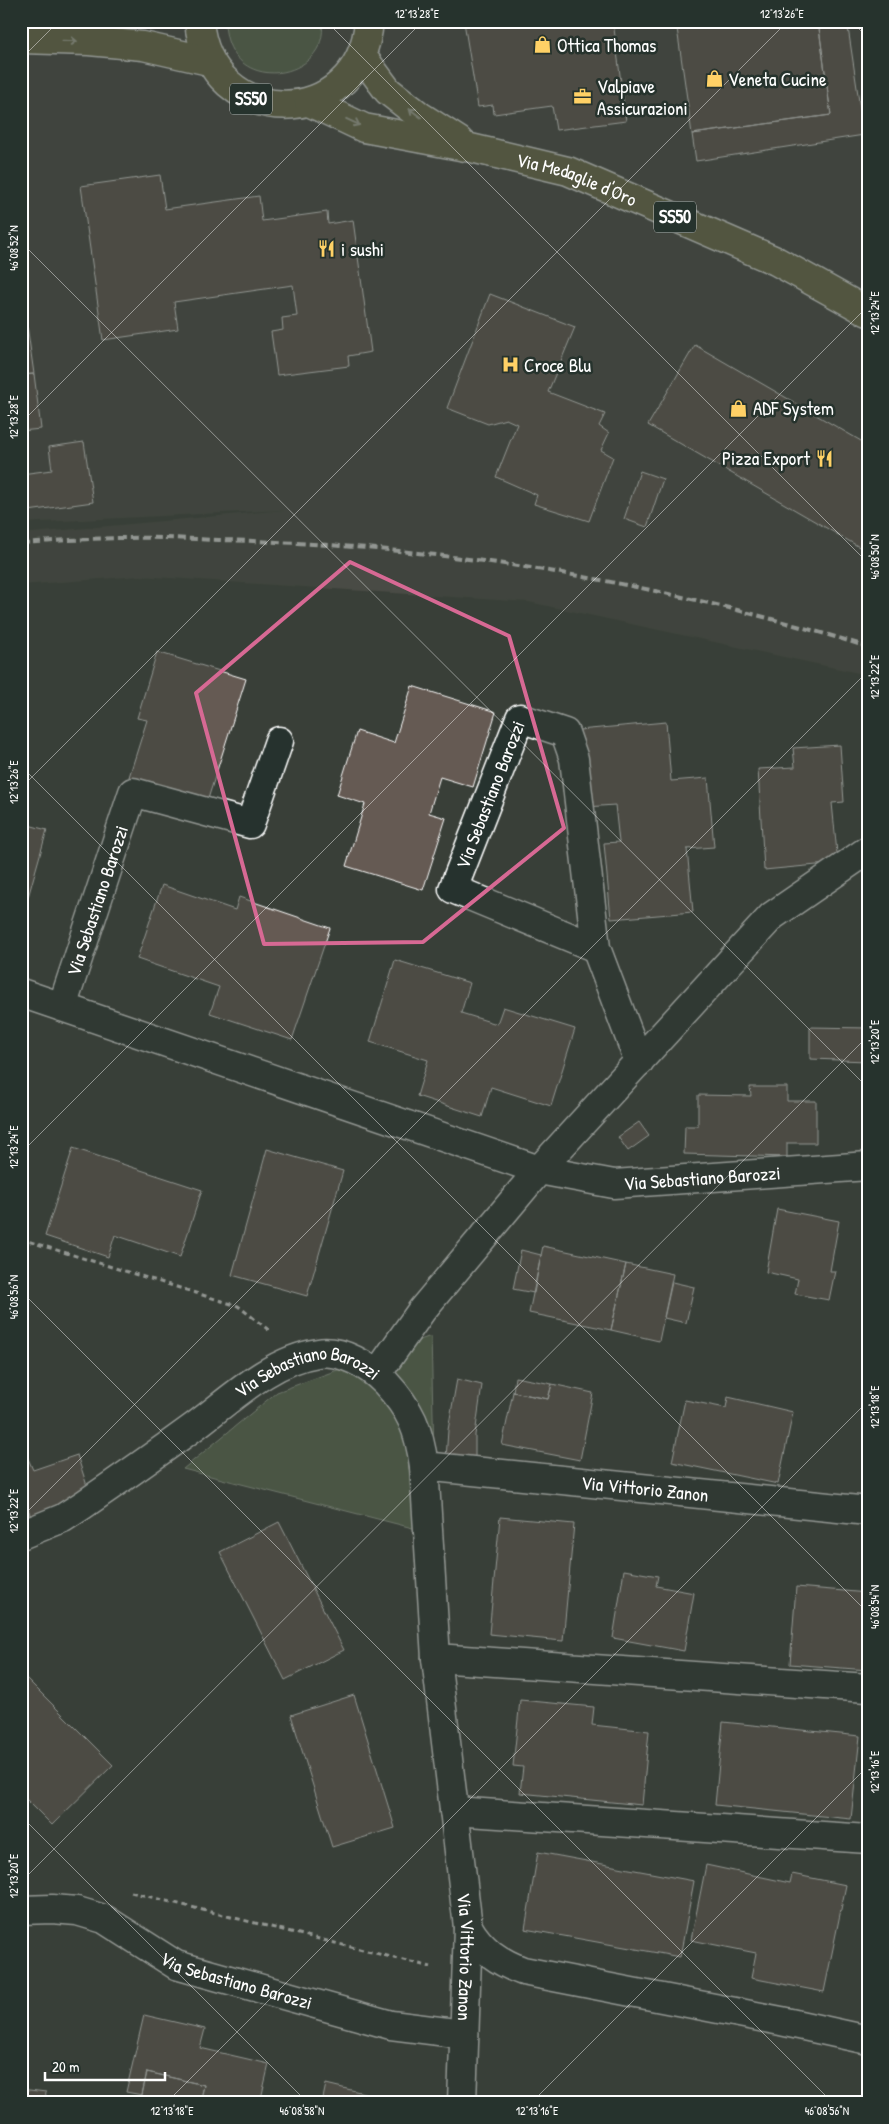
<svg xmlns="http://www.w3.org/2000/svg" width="889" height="2124" viewBox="0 0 889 2124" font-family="'Patrick Hand',sans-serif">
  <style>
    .built { fill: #4a4b44 }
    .green { fill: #5f7052; stroke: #afb8a8 }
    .building { fill: #655a52; stroke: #fff }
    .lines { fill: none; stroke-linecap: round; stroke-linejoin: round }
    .minor-casing { stroke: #fff; stroke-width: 31 }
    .primary-casing { stroke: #fff; stroke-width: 31 }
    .path { stroke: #fff; stroke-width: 3; stroke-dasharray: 5 4; stroke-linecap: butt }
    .minor { stroke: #26332d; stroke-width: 28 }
    .primary { stroke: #71704a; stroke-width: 28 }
    .rail { stroke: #fff; stroke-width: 4; stroke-dasharray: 8 4; stroke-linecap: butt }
    .oneway { stroke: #bfbfae }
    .marked { fill: none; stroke: #d76994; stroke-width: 4; stroke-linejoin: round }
    .ticks { fill: none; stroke: #fff; stroke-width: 1; stroke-opacity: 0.45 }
    .labels { text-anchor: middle; stroke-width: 5; stroke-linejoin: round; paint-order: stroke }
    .shield { fill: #26332d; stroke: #bec2c0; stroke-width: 1 }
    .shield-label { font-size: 18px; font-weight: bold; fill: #fff }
    .poi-label { font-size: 19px; fill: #fff; stroke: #26332d; text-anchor: start }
    .street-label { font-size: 19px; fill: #fff; stroke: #26332d }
    .neatline { fill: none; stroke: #fff; stroke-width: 2 }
    .ticks-label { font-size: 12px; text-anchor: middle; fill: #fff }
  </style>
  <rect width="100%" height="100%" fill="#393f38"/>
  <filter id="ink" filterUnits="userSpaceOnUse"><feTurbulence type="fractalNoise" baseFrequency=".02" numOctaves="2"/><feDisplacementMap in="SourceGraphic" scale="10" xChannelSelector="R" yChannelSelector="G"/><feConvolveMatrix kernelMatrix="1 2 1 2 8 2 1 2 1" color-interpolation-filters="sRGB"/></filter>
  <g filter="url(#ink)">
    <path class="built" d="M21,21h847v654l-339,-73 -389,-26 -119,9v-51l263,-24 -263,13z"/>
    <path class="green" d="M225,21h97c9,61 -96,77 -97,0z
      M431,1336l5,198 -253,-65 94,-77z"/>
    <path class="building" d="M613,21l13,100 -70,9 -4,-24 -58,8 -1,-9 -15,2 -14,-85z
      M676,21h142l13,94 -139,19z
      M818,21h29l17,114 -168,26 -4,-27 139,-19z
      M160,175l5,34 94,-13 3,25 65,-9 1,12 25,-4 18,132 -23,4 1,10 -72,9 -6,-43 12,-2 -1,-12 15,-2 -4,-31 -119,17 4,27 -75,11 -22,-154z
      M490,294l85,33 -27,65 57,22 -6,12 10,7 -8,17 12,7 -24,64 -55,-17 3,-9 -41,-18 21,-53 -11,-5 -18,5 -41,-16z
      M25,311l9,63 -13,1v-63z
      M695,345l173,100v107l-220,-127z
      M34,374l7,55 -20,2v-56z
      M84,442l9,60 -72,10v-38l31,-4 -3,-23z
      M640,471l23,8 -16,48 -23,-8z
      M157,652l89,27 -39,123 -78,-25 18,-57 -10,-2z
      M412,686l84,26 -23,75 -33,-10 -11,36 17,5 -23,72 -77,-24 19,-62 -28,-9 20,-64 37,12z
      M666,722l5,59 37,-3 6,69 -27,2 6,63 -82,7 -7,-76 15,-1 -4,-37 -29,2 -7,-77z
      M840,745l4,57 -12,1 6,60 -74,7 -6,-101 37,-2 -2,-19z
      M21,823l26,7 -26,92z
      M162,885l73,25 4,-13 91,31 -38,112 -82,-27 9,-26 -82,-28z
      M395,960l75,23 -9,30 36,11 6,-17 72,22 -24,77 -60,-19 -9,30 -65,-21 11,-36 -58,-18z
      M810,1027l58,1v33l-58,-2z
      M750,1087h37v14h29v42h-29v14l-103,-3 1,-28h13v-31l53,1z
      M639,1122l10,14 -21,15 -10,-14z
      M73,1148l129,42 -22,67 -65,-22 -7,22 -63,-21z
      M267,1149l76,22 -36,125 -75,-21z
      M777,1209l62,12 -9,50h5l-6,29 -34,-6 3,-15 -32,-7z
      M543,1246l83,18 -15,66 -82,-17z
      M521,1250l20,5 -7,38 -21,-4z
      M626,1264l47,10 -14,67 -48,-11z
      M672,1282l22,5 -8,36 -22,-5z
      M515,1377l37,7 -4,15 -35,-7z
      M457,1379l25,6 -7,50v27l-29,-3 2,-29z
      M552,1384l41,9 -13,67 -78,-15 11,-53 35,7z
      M728,1397l65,15 -15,72 -106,-22 13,-62 41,8z
      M21,1447h2l10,23 44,-15 12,37 -58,26 -10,-31z
      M21,1487l10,31 -10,3z
      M500,1517l74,7 -11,117 -74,-7z
      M279,1522l65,128 -59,30 -65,-128z
      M624,1570l34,6 -2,10 38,7 -10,58 -71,-13z
      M796,1587l72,6v77l-78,-6z
      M21,1673l92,92 -61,60 -31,-31z
      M354,1695l41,133 -63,19 -41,-132z
      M520,1700l74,7 -2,18 57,6 -7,74 -122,-12 3,-26 -10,-1z
      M723,1722l137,14 -9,83 -136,-14z
      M538,1852l156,29 -14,76 -155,-28z
      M706,1865l84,18 2,-9 54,11 -22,107 -73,-14 5,-25 -65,-13z
      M144,2015l61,14 -5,19 69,16 -9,39h-60l4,-18 -57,-13 -5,23 -16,-3z
      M147,2072l57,13 -4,18h-60z
      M326,2084l80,19h-84z
      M21,2089l25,3 -1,11h-24z
      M503,2098l30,5h-31z"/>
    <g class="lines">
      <defs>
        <g id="minor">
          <path id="s1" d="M596,948l-143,-59 67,-171 45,15 9,26 22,189 43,114"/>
          <path id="s2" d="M21,993l518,177 75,14 254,-18"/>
          <path id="s3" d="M62,1007l71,-215 117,32 29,-83"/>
          <path d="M377,1374l45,-64 117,-140 233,-254 96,-66"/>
          <path id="s4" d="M424,1466l444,45"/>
          <path id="s5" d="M21,1535l42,-17 20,-13c38,-26 75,-52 112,-79 36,-27 76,-66 123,-73 24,-4 51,13 67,29 26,28 34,47 39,84l12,192 32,269 -6,176"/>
          <path d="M436,1658l432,30"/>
          <path d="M454,1811l414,28"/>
          <path id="s6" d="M21,1910l31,-1 25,2 27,8 72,46 215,60 72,9"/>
          <path d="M468,1927c13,23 31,35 55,44l258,50 87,19"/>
        </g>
        <g id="primary">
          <path d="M199,21c10,111 161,112 170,0"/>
          <path d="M21,39l68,2 54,5 66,15"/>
          <path d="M362,56l26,35 32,25 39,25"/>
          <path id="s7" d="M309,102l55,26 107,20 97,23 208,90 92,51"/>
        </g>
      </defs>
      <use href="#minor" class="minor-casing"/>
      <use href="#primary" class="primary-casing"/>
      <path class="path" d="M21,1239l217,67 32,25
        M131,1892l300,75"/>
      <use href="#minor" class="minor"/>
      <use href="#primary" class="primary"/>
      <path class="rail" d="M21,543c36,-2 72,-5 108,-5 30,-1 60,1 90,2 220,5 439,41 649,107"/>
    </g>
    <defs><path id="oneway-shaft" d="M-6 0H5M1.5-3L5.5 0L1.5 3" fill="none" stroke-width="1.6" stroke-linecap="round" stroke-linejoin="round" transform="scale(1.25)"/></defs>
    <g class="oneway">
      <use href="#oneway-shaft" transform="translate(70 41) rotate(2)"/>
      <use href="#oneway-shaft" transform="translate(415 113) rotate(-143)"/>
      <use href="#oneway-shaft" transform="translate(353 122) rotate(25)"/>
    </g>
  </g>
  <path d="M0 0H889V2124H0ZM350,562l159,74 55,192 -141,114 -159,2 -68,-251z" fill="#393f38" fill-opacity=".55" fill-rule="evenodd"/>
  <path class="marked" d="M350,562l159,74 55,192 -141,114 -159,2 -68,-251z"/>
  <path class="ticks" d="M326,21l542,542M851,21l17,17M21,59l38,-38M21,242l847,846M21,423l402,-402M21,766l847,847M21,788l767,-767M21,1153l847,-847M21,1291l812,812M21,1518l847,-847M21,1816l287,287M21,1882l847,-846M166,2103l702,-702M531,2103l337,-337"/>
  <defs>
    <symbol id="shop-bare" viewBox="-9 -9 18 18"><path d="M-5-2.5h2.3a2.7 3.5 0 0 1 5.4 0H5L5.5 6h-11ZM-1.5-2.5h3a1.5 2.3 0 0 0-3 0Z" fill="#ffd166" stroke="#26332d" stroke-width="2.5" paint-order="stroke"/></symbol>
    <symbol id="office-bare" viewBox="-9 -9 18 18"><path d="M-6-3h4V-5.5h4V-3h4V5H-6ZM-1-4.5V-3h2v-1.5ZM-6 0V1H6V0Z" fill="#ffd166" stroke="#26332d" stroke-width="2.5" paint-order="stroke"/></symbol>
    <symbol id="restaurant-bare" viewBox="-9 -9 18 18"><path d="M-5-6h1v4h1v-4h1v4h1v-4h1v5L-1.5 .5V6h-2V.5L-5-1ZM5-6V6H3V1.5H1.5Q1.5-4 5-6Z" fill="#ffd166" stroke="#26332d" stroke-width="2.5" paint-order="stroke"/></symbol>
    <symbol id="hospital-bare" viewBox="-9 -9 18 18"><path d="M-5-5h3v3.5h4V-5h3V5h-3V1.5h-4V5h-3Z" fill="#ffd166" stroke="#26332d" stroke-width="2.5" paint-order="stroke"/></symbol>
  </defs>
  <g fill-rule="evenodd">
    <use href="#shop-bare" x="530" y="32" width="25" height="25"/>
    <use href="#shop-bare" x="702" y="66" width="25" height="25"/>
    <use href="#office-bare" x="570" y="84" width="25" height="25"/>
    <use href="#restaurant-bare" x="314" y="236" width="25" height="25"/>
    <use href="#hospital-bare" x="498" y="352" width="25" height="25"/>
    <use href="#shop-bare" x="726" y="396" width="25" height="25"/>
    <use href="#restaurant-bare" x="812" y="446" width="25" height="25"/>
  </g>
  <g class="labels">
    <g class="shield">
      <rect x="230" y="83.5" width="42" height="31" rx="4"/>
      <rect x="654" y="201.5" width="42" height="31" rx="4"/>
    </g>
    <g class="shield-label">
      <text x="251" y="105">SS50</text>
      <text x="675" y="223">SS50</text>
    </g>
    <g class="poi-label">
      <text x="557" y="52">Ottica Thomas</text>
      <text x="728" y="86">Veneta Cucine</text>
      <text x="597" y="93">Valpiave<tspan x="597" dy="22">Assicurazioni</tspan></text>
      <text x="341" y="256">i sushi</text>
      <text x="524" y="372">Croce Blu</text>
      <text x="753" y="415">ADF System</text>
      <text x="810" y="465" text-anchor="end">Pizza Export</text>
    </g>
    <g class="street-label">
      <text dy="7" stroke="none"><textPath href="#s7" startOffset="280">Via Medaglie d'Oro</textPath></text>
      <text dy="7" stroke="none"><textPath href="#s1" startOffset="256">Via Sebastiano Barozzi</textPath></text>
      <text dy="7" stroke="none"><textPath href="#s3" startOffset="112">Via Sebastiano Barozzi</textPath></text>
      <text dy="7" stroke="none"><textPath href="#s2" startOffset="712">Via Sebastiano Barozzi</textPath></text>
      <text dy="7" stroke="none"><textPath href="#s5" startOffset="338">Via Sebastiano Barozzi</textPath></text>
      <text dy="7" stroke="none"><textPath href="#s4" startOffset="222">Via Vittorio Zanon</textPath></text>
      <text dy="7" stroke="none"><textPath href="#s5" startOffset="1014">Via Vittorio Zanon</textPath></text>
      <text dy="7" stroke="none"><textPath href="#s6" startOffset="232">Via Sebastiano Barozzi</textPath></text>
    </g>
  </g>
  <rect width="889" height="2124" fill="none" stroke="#26332d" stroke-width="55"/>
  <path d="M45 2072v8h120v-8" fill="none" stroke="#ffffff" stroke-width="2.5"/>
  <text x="52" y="2072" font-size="15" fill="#ffffff" stroke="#26332d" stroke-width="4" paint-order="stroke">20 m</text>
  <rect x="28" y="28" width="834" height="2068" class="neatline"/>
  <g class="ticks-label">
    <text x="417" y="18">12°13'28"E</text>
    <text x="782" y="18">12°13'26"E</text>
    <text transform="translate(14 248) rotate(-90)" y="4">46°08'52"N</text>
    <text transform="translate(875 313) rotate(-90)" y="4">12°13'24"E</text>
    <text transform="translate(14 417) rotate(-90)" y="4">12°13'28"E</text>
    <text transform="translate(875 557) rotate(-90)" y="4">46°08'50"N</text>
    <text transform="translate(875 677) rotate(-90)" y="4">12°13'22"E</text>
    <text transform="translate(14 782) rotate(-90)" y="4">12°13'26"E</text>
    <text transform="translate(875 1042) rotate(-90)" y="4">12°13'20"E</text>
    <text transform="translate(14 1147) rotate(-90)" y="4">12°13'24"E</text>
    <text transform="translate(14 1297) rotate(-90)" y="4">46°08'56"N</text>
    <text transform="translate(875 1407) rotate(-90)" y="4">12°13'18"E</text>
    <text transform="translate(14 1511) rotate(-90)" y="4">12°13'22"E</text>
    <text transform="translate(875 1607) rotate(-90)" y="4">46°08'54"N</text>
    <text transform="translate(875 1772) rotate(-90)" y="4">12°13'16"E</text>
    <text transform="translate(14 1876) rotate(-90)" y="4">12°13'20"E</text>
    <text x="172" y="2115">12°13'18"E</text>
    <text x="302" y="2115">46°08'58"N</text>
    <text x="537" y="2115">12°13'16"E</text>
    <text x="827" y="2115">46°08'56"N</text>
  </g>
</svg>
